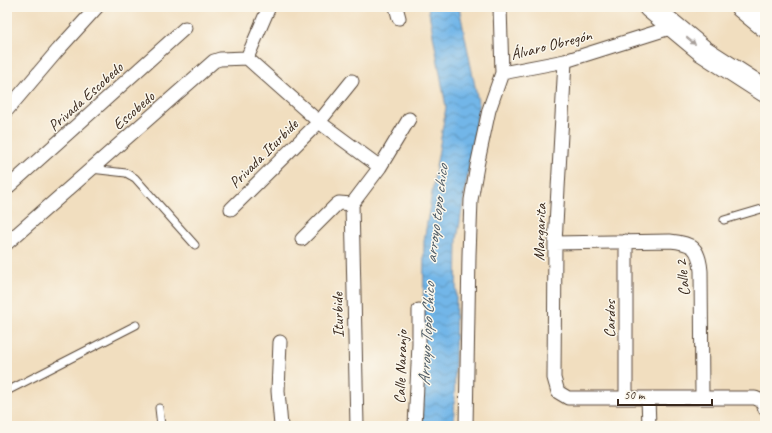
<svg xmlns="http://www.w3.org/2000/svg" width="772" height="433" viewBox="0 0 772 433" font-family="Caveat,sans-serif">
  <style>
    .water { fill: url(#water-waves); stroke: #567083 }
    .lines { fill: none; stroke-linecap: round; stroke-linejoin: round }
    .lane-casing { stroke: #564536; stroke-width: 9 }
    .street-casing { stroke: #564536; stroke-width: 15 }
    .highway-casing { stroke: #564536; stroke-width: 24 }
    .lane { stroke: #fff; stroke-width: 7 }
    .street { stroke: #fff; stroke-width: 13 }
    .highway { stroke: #fff; stroke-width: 22 }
    .oneway { fill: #a79f9a }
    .labels { text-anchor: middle; stroke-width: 3; stroke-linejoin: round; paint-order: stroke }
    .street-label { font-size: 16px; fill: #3b2a1e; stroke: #fbf7ec }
    .water-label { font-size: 17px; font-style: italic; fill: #4e5b65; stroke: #fbf7ec }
  </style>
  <defs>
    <pattern id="water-waves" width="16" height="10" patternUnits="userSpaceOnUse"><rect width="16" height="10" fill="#72b6e8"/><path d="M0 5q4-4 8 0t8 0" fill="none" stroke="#5f94bb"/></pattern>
  </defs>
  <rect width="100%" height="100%" fill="#fbf7ec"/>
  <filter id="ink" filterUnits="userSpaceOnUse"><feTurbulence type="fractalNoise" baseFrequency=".025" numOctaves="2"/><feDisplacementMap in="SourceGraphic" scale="8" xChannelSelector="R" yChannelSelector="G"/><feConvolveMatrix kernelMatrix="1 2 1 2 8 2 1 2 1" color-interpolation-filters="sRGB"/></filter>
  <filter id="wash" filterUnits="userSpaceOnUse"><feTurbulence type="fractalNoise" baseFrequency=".012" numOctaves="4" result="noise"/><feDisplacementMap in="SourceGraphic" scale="16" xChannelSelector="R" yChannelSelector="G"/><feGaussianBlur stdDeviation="0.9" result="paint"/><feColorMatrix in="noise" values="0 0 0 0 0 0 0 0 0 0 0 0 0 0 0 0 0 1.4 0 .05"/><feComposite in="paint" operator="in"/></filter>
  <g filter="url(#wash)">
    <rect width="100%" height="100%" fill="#f1debf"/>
    <path class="water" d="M428,7h31l20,99 -22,134 -3,186h-32l2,-185 22,-134z"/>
  </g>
  <g filter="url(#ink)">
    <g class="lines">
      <defs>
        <path id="lane" d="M91,169l35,4 9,5 60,67
          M724,220l41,-12
          M7,391l129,-66
          M159,408l2,18"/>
        <path id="street" d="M396,7l3,11
          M247,58l72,64 61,45
          M247,58l22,-51
          M565,61l-10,182 -1,135 4,14 10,6h187l7,3 3,8
          M502,73l63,-12 108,-34
          M7,110l51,-60 39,-43
          M7,188l178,-160
          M352,204l5,222
          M352,204l28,-37 29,-48
          M231,209l88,-87 33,-41
          M302,239l34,-34 3,-2 13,1
          M626,241v157
          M7,243l207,-182 6,-2 27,-1
          M555,243l115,-2c22,2 29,6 31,30l1,126
          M280,342l-2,49 3,35
          M648,398l1,28
          M415,426l4,-82v-34
          M466,426l3,-171 2,-55 6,-34 12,-56 13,-37 -2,-66"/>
        <path id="highway" d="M650,7l53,44 62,40
          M742,7l23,19"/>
      </defs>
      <use href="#lane" class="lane-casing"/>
      <use href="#street" class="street-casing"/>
      <use href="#highway" class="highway-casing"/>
      <use href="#lane" class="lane"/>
      <use href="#street" class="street"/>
      <use href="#highway" class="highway"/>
    </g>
    <defs><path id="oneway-solid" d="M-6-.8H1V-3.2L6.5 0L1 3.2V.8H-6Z"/></defs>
    <use class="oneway" href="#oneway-solid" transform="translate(691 41) rotate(39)"/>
  </g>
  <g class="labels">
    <g class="street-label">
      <text transform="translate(551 44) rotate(-14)" y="6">Álvaro Obregón</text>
      <text transform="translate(85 96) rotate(-42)" y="6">Privada Escobedo</text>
      <text transform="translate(133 110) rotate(-41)" y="6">Escobedo</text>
      <text transform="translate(263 153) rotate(-45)" y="6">Privada Iturbide</text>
      <text transform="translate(539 232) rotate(-88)" y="6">Margarita</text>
      <text transform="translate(682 278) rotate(-96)" y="6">Calle 2</text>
      <text transform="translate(337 315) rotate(-91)" y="6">Iturbide</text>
      <text transform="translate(609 319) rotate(-90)" y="6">Cardos</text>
      <text transform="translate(400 367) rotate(-88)" y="6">Calle Naranjo</text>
    </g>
    <g class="water-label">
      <text transform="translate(436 214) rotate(-83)" y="6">arroyo topo chico</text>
      <text transform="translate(426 334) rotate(-87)" y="6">Arroyo Topo Chico</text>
    </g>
  </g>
  <rect width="772" height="433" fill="none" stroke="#fbf7ec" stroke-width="24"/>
  <path d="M618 399v6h94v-6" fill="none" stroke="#3b2a1e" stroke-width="2"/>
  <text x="624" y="399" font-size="12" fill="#3b2a1e" stroke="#fbf7ec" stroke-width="3" paint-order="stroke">50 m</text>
</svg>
